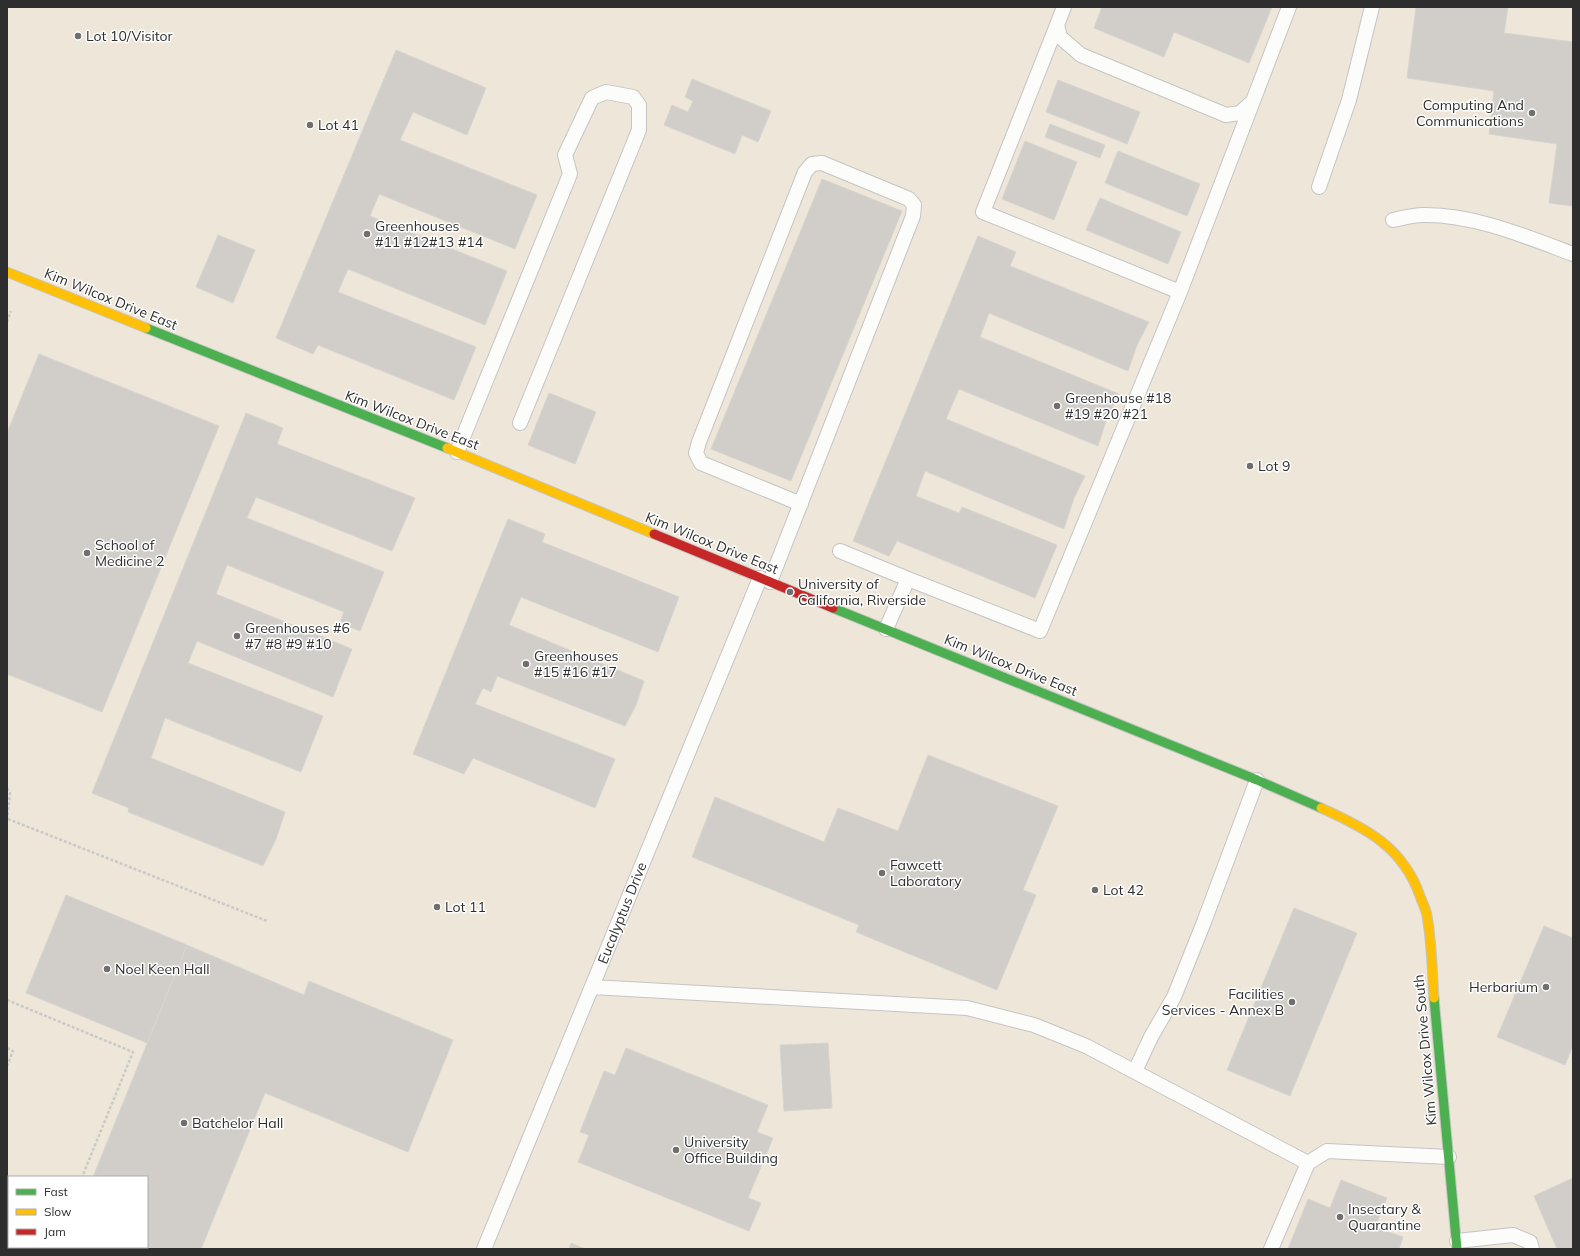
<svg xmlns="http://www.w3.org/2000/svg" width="1580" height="1256" viewBox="0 0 1580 1256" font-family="Mulish,sans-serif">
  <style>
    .education { fill: #eee7d9; fill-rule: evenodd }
    .building { fill: #d1ceca; stroke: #d7d4d0 }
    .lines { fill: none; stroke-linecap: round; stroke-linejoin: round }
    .lane-casing { stroke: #c5c4c5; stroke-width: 16 }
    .fast-casing { stroke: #c5c4c5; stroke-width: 11 }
    .slow-casing { stroke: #c5c4c5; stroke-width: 11 }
    .jam-casing { stroke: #c5c4c5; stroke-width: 11 }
    .path { stroke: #c9c9c8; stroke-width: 2.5; stroke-dasharray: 3 2; stroke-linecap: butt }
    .lane { stroke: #fcfcfb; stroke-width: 14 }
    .fast { stroke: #4caf50; stroke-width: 9 }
    .slow { stroke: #ffc107; stroke-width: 9 }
    .jam { stroke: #c62828; stroke-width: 9 }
    .poi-dot { fill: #706f6e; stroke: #fff; stroke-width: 1.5 }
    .labels { text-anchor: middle; stroke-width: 3; stroke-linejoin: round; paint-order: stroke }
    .poi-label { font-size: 14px; fill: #2e2e2e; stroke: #fff; text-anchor: start }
    .street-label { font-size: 14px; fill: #2e2e2e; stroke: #fff }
  </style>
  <rect width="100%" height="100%" fill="#ece8e4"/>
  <path class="education" d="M7,7h1566v1242h-1566zM9,1177h138v70h-138z"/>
  <path class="building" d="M1102,7h170l-23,56 -75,-31 -10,25 -70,-29z
    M1416,7h92l-4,26 69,9v164l-24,-3 8,-59 -68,-10 5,-43 -87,-13z
    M396,50l90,38 -19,47 -54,-23 -13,28 137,55 -22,54 -136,-55 -9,22 137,55 -22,54 -137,-56 -10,23 138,55 -22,53 -136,-55 -5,9 -37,-16z
    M692,79l79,32 -13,31 -16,-7 -7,19 -71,-29 8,-20 16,7 5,-11 -8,-4z
    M1058,80l82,32 -13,32 -81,-32z
    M1050,124l55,21 -5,13 -55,-21z
    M1025,141l52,21 -23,58 -52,-21z
    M1118,151l82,33 -13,32 -82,-33z
    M822,179l80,32 -111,270 -80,-32z
    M1100,198l81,34 -13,32 -82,-34z
    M218,235l37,15 -22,53 -37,-16z
    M978,236l38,16 -6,14 139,56 -12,23 -9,26 -139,-58 -9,24 139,57 -13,27 -8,25 -139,-57 -13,30 139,57 -11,22 -10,31 -139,-58 -9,25 43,17 3,-6 95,38 -22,53 -138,-57 -8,15 -36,-15z
    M39,354l180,72 -117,286 -95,-38v-241z
    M549,393l47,19 -21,52 -47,-19z
    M246,413l37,15 -6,16 138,54 -23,53 -136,-54 -9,21 137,54 -24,59 -20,-8 4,-11 -117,-47 -11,29 136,55 -19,48 -136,-56 -9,22 135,53 -22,56 -136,-54 -14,40 134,54 -9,27 -13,27 -135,-54 1,-4 -37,-15z
    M508,519l37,15 -3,8 137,55 -21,55 -137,-55 -12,28 135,56 -8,24 -11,21 -128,-50 -6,16 -8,-4 -8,16 140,55 -20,49 -122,-50 -9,16 -51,-20z
    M928,755l130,51 -35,84 13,5 -39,95 -141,-58 3,-7 -167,-68 23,-60 109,45 14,-34 60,23z
    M66,895l121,50 -40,98 -121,-50z
    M1294,908l63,25 -67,163 -63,-26z
    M1544,926l29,12v107l-8,20 -68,-28z
    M187,945l117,50 5,-14 144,59 -45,112 -143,-59 -64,156h-112l-5,-2h63v-70h-54z
    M828,1043l4,65 -48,3 -4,-66z
    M626,1048l142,57 -11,27 16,6 -25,60 13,5 -12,28 -171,-69 11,-27 -9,-3 24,-61 11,4z
    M1573,1178v71h-16l-23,-53z
    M1341,1180l46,18 -12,29 28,10 -4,12h-111l20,-50 22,9z
    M571,1243l14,6h-16z"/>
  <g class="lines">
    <defs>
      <path id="lane" d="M1064,7l-7,18 3,12 21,18 145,60 14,-2 11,-10
        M1057,25l-74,187 197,80
        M1319,187l30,-87 23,-93
        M1393,220c10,-2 20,-5 30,-5 50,-1 104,22 150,39
        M457,452l113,-278 -5,-19 27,-57 14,-6 27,5 6,8v25l-119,293
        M840,551l68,28 -22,50
        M908,579l132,52 140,-339 109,-285
        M770,582l143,-366 1,-11 -5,-6 -87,-36 -10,1 -7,8 -106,270 -3,11 5,10 100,41
        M592,987l375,21 67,17 52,21 222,117 19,-12 122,6
        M1135,1071l16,-34 23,-40 30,-75 53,-142
        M1457,1241l56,-6 17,7 2,7
        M484,1249l276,-671
        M1271,1249l37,-86"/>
      <path id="fast" d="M146,328l301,120
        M833,608l424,172 64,28
        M1434,998l23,251"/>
      <path id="slow" d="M7,272l139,56
        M447,448l207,86
        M1321,808c45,20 82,39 99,88 2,6 6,13 7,20 5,27 5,55 7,82"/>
      <path id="jam" d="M654,534l179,74"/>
    </defs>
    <use href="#lane" class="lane-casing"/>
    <use href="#fast" class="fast-casing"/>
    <use href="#slow" class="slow-casing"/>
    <use href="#jam" class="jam-casing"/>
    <path class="path" d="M7,322l4,-11
      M7,788l3,5 -3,28
      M8,819l259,102
      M7,1000l126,52 -51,125
      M7,1048l6,3 -6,15
      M7,1226l2,1
      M63,1247l5,2
      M54,1249l1,-2"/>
    <use href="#lane" class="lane"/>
    <use href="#fast" class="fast"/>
    <use href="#slow" class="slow"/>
    <use href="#jam" class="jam"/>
  </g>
  <g class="poi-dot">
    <circle cx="78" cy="36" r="4"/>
    <circle cx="1532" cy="113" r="4"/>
    <circle cx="310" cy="125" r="4"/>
    <circle cx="367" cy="234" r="4"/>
    <circle cx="1057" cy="406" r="4"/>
    <circle cx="1250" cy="466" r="4"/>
    <circle cx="87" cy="553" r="4"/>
    <circle cx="790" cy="592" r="4"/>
    <circle cx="237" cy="636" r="4"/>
    <circle cx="526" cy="664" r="4"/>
    <circle cx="882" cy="873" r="4"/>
    <circle cx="1095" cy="890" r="4"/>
    <circle cx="437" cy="907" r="4"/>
    <circle cx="107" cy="969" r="4"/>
    <circle cx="1546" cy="987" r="4"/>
    <circle cx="1292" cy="1002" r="4"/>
    <circle cx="184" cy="1123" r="4"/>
    <circle cx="676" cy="1150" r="4"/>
    <circle cx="1340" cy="1217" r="4"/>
  </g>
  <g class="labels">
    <g class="poi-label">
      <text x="86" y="41">Lot 10/Visitor</text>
      <text x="1524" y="110" text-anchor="end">Computing And<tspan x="1524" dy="16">Communications</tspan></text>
      <text x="318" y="130">Lot 41</text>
      <text x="375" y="231">Greenhouses<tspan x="375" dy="16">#11 #12#13 #14</tspan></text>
      <text x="1065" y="403">Greenhouse #18<tspan x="1065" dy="16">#19 #20 #21</tspan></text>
      <text x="1258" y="471">Lot 9</text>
      <text x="95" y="550">School of<tspan x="95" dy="16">Medicine 2</tspan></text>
      <text x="798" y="589">University of<tspan x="798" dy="16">California, Riverside</tspan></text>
      <text x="245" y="633">Greenhouses #6<tspan x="245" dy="16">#7 #8 #9 #10</tspan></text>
      <text x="534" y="661">Greenhouses<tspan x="534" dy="16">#15 #16 #17</tspan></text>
      <text x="890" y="870">Fawcett<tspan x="890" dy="16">Laboratory</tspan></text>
      <text x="1103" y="895">Lot 42</text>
      <text x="445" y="912">Lot 11</text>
      <text x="115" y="974">Noel Keen Hall</text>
      <text x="1538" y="992" text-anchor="end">Herbarium</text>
      <text x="1284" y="999" text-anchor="end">Facilities<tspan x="1284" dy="16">Services - Annex B</tspan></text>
      <text x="192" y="1128">Batchelor Hall</text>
      <text x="684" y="1147">University<tspan x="684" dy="16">Office Building</tspan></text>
      <text x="1348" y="1214">Insectary &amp;<tspan x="1348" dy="16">Quarantine</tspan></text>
    </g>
    <g class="street-label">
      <text transform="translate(111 299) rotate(22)" y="5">Kim Wilcox Drive East</text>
      <text transform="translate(412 420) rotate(21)" y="5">Kim Wilcox Drive East</text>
      <text transform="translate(712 543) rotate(22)" y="5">Kim Wilcox Drive East</text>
      <text transform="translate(1011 665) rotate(22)" y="5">Kim Wilcox Drive East</text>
      <text transform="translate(622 913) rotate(-68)" y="5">Eucalyptus Drive</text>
      <text transform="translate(1425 1050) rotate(-95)" y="5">Kim Wilcox Drive South</text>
    </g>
  </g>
  <rect width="1580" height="1256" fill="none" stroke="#2e2e2e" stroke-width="16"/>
  <rect x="8" y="1176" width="140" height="72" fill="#ffffff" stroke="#ababab"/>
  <rect x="16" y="1189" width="20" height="6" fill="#4caf50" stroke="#ababab"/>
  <text x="44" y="1196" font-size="12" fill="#2e2e2e">Fast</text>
  <rect x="16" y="1209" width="20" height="6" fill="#ffc107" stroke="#ababab"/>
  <text x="44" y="1216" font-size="12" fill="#2e2e2e">Slow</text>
  <rect x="16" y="1229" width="20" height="6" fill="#c62828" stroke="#ababab"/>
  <text x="44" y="1236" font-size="12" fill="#2e2e2e">Jam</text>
</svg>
